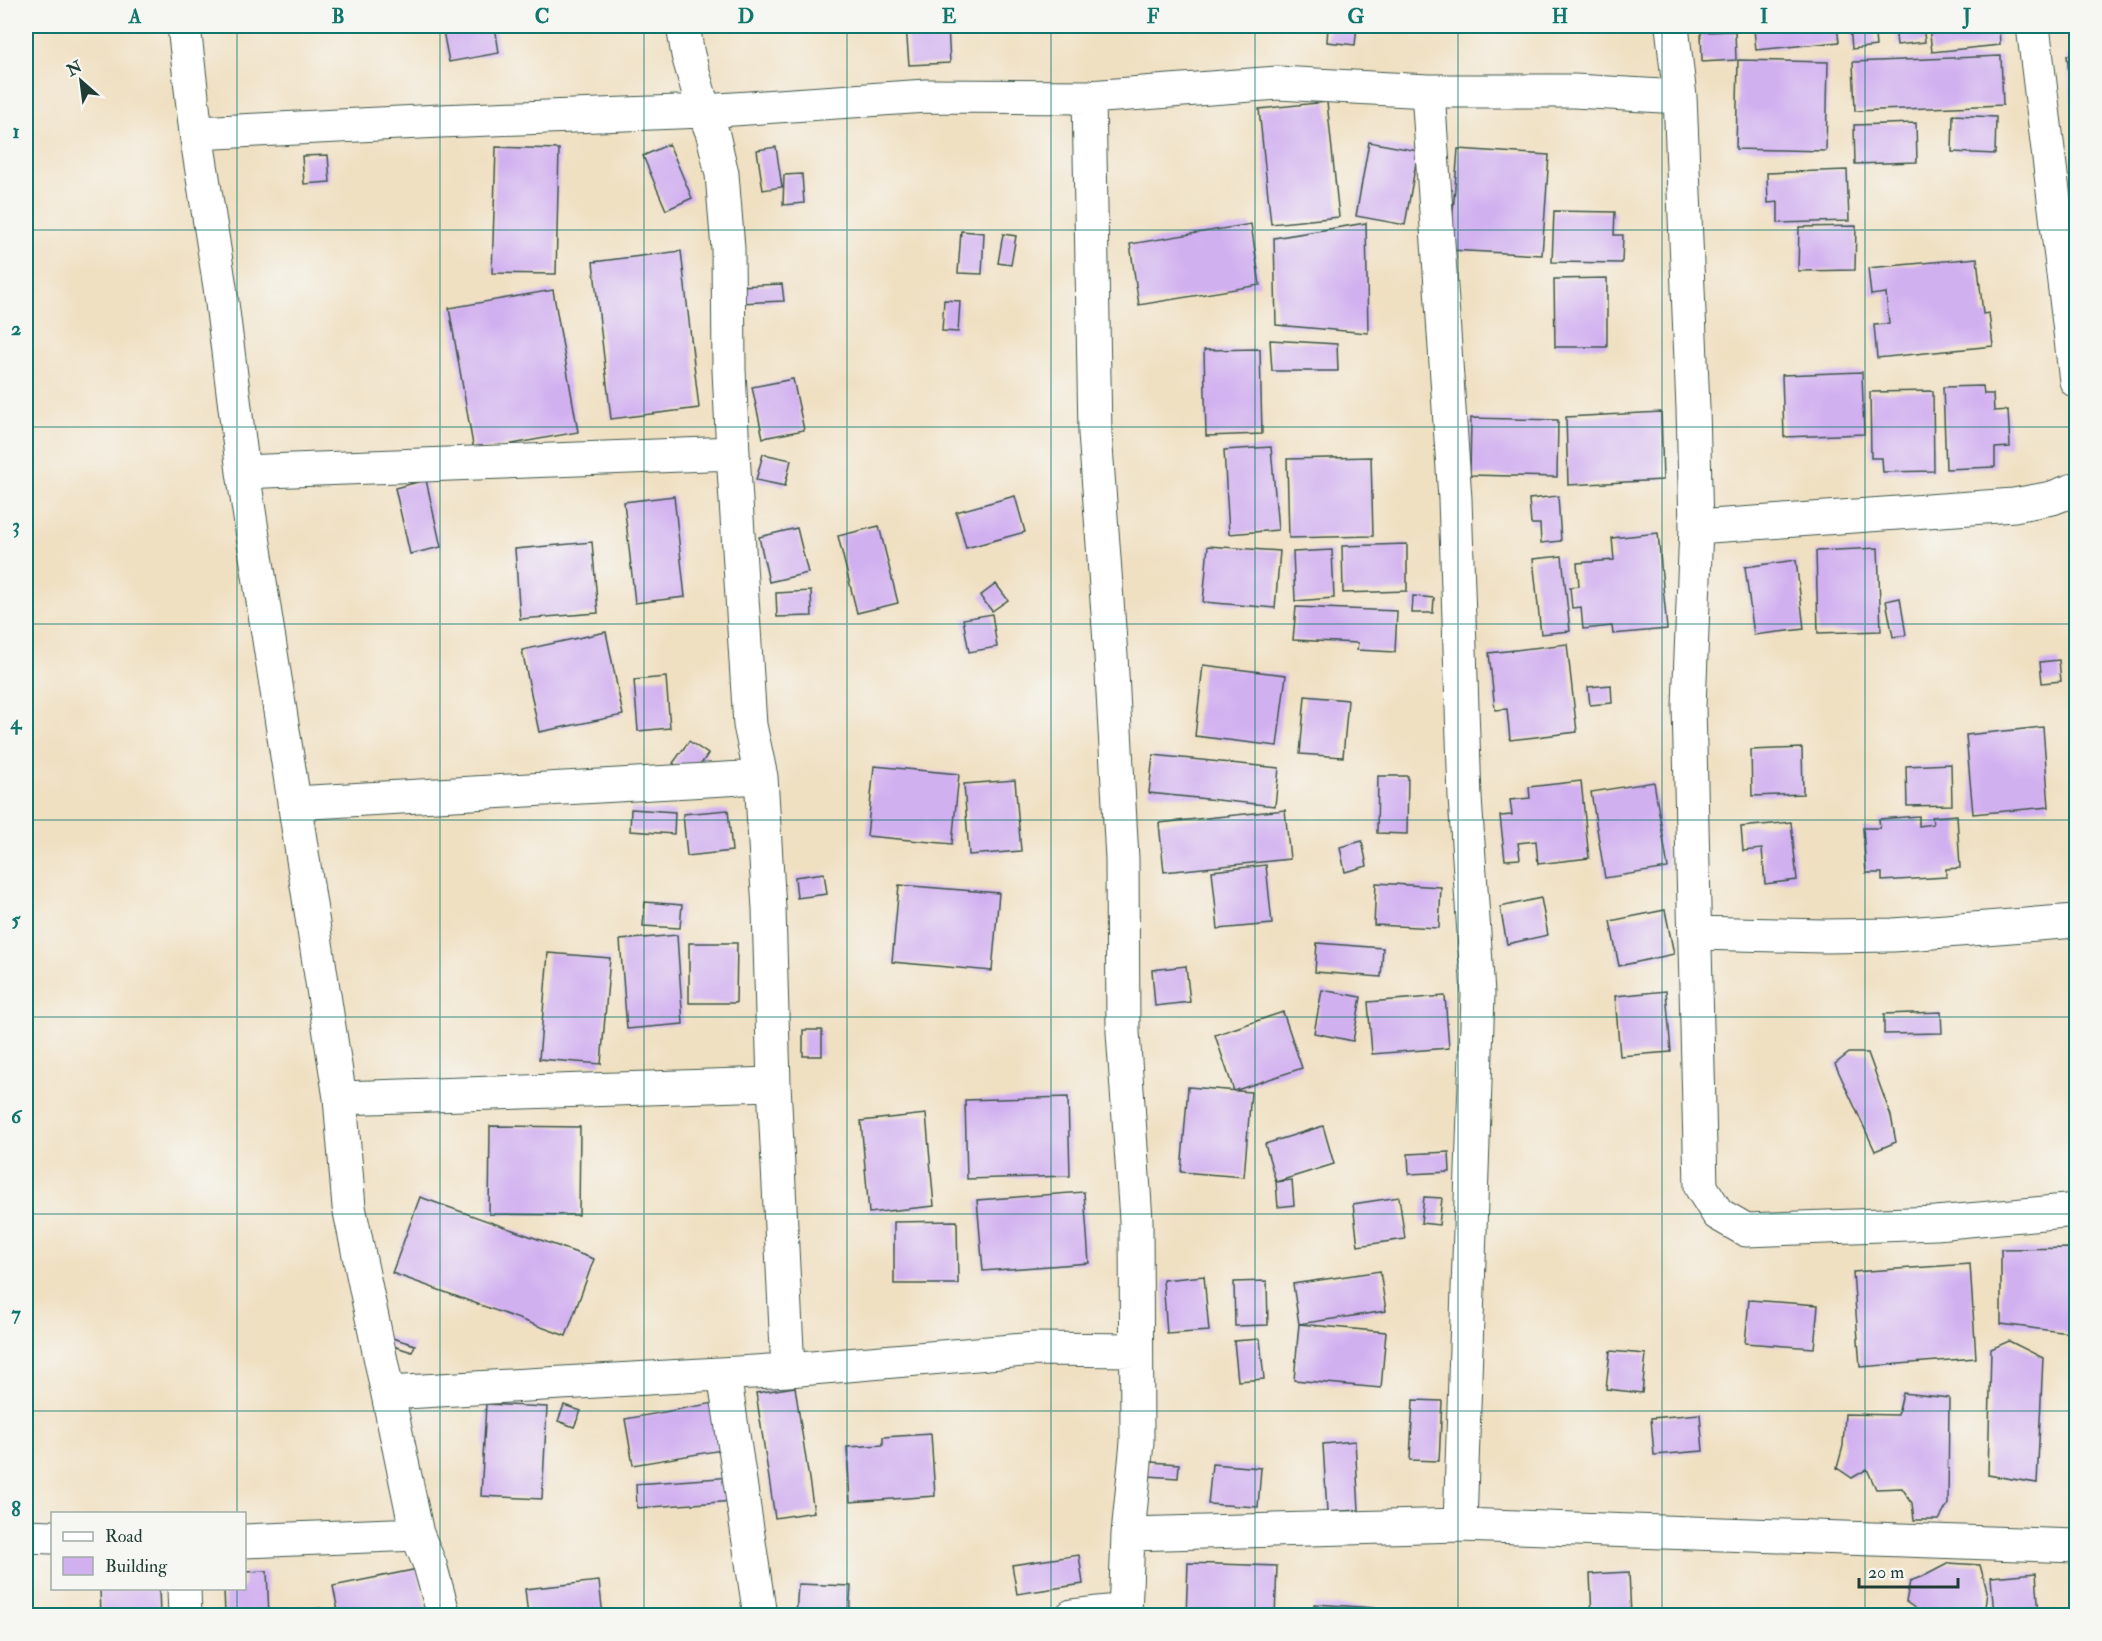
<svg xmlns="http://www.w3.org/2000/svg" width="2102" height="1641" viewBox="0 0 2102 1641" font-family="'IM FELL Double Pica',serif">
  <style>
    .building { fill: #d1b0f0 }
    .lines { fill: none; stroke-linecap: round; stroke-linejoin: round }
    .minor-casing { stroke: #3e5549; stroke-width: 35 }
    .minor { stroke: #fff; stroke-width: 33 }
    .grid { fill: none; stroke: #0f766e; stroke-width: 1.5; stroke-opacity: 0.55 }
    .neatline { fill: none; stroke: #0f766e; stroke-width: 2 }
    .grid-label { font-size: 20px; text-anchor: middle; font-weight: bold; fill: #0f766e }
  </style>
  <rect width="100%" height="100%" fill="#f6f6f2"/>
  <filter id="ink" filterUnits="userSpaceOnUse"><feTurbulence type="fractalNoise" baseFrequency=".0167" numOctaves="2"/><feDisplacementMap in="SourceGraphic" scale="12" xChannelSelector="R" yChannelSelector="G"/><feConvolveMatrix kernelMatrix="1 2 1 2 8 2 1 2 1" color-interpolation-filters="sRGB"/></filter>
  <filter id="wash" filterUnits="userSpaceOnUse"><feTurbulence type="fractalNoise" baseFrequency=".008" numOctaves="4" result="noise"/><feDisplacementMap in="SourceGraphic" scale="24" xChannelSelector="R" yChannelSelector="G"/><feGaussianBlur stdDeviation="1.35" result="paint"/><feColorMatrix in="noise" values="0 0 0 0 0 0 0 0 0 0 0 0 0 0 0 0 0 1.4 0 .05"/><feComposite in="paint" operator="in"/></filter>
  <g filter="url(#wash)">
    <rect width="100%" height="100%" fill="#f0e0c2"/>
    <g id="blocks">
      <path class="building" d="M442,26h53l4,27 -50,9z
        M906,26h42l2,37 -41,2z
        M1328,26h29l-2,19 -28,-3z
        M1741,26h96l2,16 -83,8 -2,-21 -13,1z
        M1850,26h24l2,20 -24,3z
        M1895,26h28l2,16 -28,3z
        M1929,26h70l1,19 -68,7z
        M1735,31l1,29 -34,2 -1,-30z
        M2076,54v81h-1l-8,-80z
        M2001,56l2,49 -148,6 -2,-49z
        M1738,60l90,2 -2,89 -90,-2z
        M1327,102l12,115 -68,7 -12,-115z
        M1953,115l43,2 -1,37 -43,-2z
        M1916,123l1,39 -62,2 -1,-39z
        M1369,142l49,9 -13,74 -49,-9z
        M669,144l23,54 -26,12 -23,-54z
        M496,147l63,2 -3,125 -64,-1z
        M776,147l6,40 -19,3 -6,-40z
        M1458,149l91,6 -7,100 -92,-5z
        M328,155l2,27 -26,2 -2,-28z
        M1847,170l2,51 -71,2v-21l-10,1 -1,-30z
        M802,174l2,29 -21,2 1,-30z
        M1554,211l61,1 -1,23h9l-1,28 -70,-1z
        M1366,223l2,110 -92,-8 -2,-87z
        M1251,224l9,61 -121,20 -9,-61z
        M1856,226l-1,44 -57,1 1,-44z
        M961,231l23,2 -2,41 -24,-1z
        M1003,234l13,2 -5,29 -13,-2z
        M681,251l18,157 -88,11 -18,-157z
        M1977,258l6,56 6,-1 4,33 -116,12 -3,-33 15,-1 -3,-31 -15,2 -3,-27z
        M1607,278v69h-52l-1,-68z
        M782,284l2,17 -43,2 -1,-17z
        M553,290l25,142 -104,19 -25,-143z
        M944,300l16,1 -2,31 -16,-1z
        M1270,340l67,4 1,27h-66z
        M1260,349l2,85 -56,2 -2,-86z
        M1862,372l2,62 -80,3 -2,-62z
        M793,379l11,51 -41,8 -11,-51z
        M1983,386l1,8h9l1,17 14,-1 2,37 -15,1v19l-49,2 -3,-82z
        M1933,391l1,80 -51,1 -1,-14h-11l-1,-66z
        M1661,412l2,68 -95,5 -2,-68z
        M1471,418l87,2 -1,57 -87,-2z
        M1271,447l7,83 -49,4 -5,-84z
        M763,454l28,6 -6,26 -29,-6z
        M1371,457l2,79 -84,2 -2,-79z
        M426,480l15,67 -31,7 -15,-66z
        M674,496l11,101 -50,6 -11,-101z
        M1015,496l10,36 -59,16 -10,-36z
        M1558,496l3,45 -20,2 -1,-19h-9l-2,-25z
        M879,526l19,77 -41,10 -19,-77z
        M797,528l11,45 -39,9 -10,-45z
        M1658,533l9,96 -54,5 -1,-8 -29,3 -2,-22 -9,1 -2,-21 9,-1 -2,-23 37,-3 -2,-22z
        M592,542l6,71 -78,6 -5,-70z
        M1407,544v47l-64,2 -1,-47z
        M1208,546l72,5 -5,57 -72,-6z
        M1878,548l3,83 -63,2 -2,-82z
        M1332,550l2,48 -39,3 -2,-49z
        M1562,556l8,75 -29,3 -8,-75z
        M1796,560l8,69 -50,6 -9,-68z
        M996,584l12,16 -16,11 -12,-15z
        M811,591l1,25 -35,1 -1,-24z
        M1413,596l21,2 -1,15h-21z
        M1900,598l6,37 -13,2 -7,-36z
        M1296,607l101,4 -2,41 -38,-2 1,-7 -65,-3z
        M992,614l5,33 -28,5 -6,-33z
        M606,632l17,83 -84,17 -17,-82z
        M1567,644l10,88 -67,8 -3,-31 -12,1 -6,-57z
        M2059,660l2,21 -19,2 -2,-21z
        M1203,665l83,10 -9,71 -82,-10z
        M666,677l4,51 -32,3 -4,-51z
        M1611,685l1,18 -22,2 -2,-18z
        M1305,696l43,4 -5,57 -43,-3z
        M2043,727l6,80 -76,7 -7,-79z
        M689,741l19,13 -16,23 -19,-14z
        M1802,748l1,46 -51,2 -1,-46z
        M1153,755l126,13 -4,38 -126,-13z
        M1951,764l1,41 -45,1 -1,-40z
        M874,766l85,8 -7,70 -85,-8z
        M1378,776h30l-1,58 -30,-1z
        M1015,780l6,71 -52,4 -5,-71z
        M1581,781l8,77 -51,6 -2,-23 -18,2 2,16 -15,1 -5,-44 12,-1 -2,-15 20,-2 -1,-11z
        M1654,782l14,86 -63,10 -14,-86z
        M631,809l44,3 -1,22 -44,-3z
        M728,810l4,41 -45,5 -4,-42z
        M1285,810l5,49 -126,13 -5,-49z
        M1957,815l3,53 -14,1v8l-64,4v-8h-16l-3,-45h17l-1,-9 40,-3v10l14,-2 -1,-7z
        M1791,822l6,58 -32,4 -3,-35 -19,2 -2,-24z
        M1362,841l5,25 -22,6 -5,-25z
        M1266,865l6,59 -54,5 -6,-58z
        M824,873l3,21 -30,4 -2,-21z
        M1376,883l65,4 -2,41 -65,-3z
        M899,885l100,8 -7,78 -100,-9z
        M1541,898l7,37 -41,9 -7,-37z
        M645,902l37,3 -2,23 -37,-2z
        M1665,910l9,44 -55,12 -9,-45z
        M677,935l6,89 -56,5 -7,-89z
        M689,943h48l-1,60h-47z
        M1317,943l66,5 -2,29 -66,-5z
        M548,953l62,5 -9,106 -62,-5z
        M1186,966l4,36 -35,4 -3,-36z
        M1322,990l39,7 -8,44 -39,-8z
        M1666,991l5,61 -51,4 -5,-60z
        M1445,996l4,52 -77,6 -4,-52z
        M1283,1012l19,56 -68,23 -19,-56z
        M1941,1012l1,21 -58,1v-20z
        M803,1030h19v26h-19z
        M1849,1053h19l23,63 5,26 -21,9 -40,-87z
        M1188,1087l63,5 -7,85 -63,-5z
        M1068,1097l2,79 -103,3 -2,-79z
        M926,1114l8,92 -65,7 -8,-92z
        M490,1126l90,1 -1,88 -90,-1z
        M1323,1126l11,38 -58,18 -11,-38z
        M1449,1152l1,20 -41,2 -1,-20z
        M1292,1180l2,25 -16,2 -2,-25z
        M1084,1192l5,71 -106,8 -6,-71z
        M420,1197l174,62 -28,77 -174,-63z
        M1399,1197l6,42 -47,7 -5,-42z
        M1424,1197l18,1 -3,27 -18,-2z
        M957,1221l1,63h-64v-62z
        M2076,1248v86l-75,-10v-75z
        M1970,1264l6,94 -116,9 -7,-95z
        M1380,1271l6,40 -87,13 -6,-40z
        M1204,1276l5,55 -42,3 -4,-54z
        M1267,1281l1,44 -33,1 -1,-44z
        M1749,1300l69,5 -4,43 -69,-5z
        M1299,1324l87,8 -5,56 -87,-8z
        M386,1336l29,9 -3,7 -28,-9z
        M1260,1339l4,40 -26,2 -4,-40z
        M2009,1341l34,17 -6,125 -49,-8 3,-126z
        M1610,1351l36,3 -4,39 -36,-4z
        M795,1387l19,125 -39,6 -19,-125z
        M1903,1393l46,5 -1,106 -9,16h-25l-2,-17 -10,-15 -26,1 -9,-20 -15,9 -15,-10 6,-22 2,-32 53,1z
        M1413,1400l29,1 -3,60 -29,-1z
        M714,1403l8,47 -89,15 -8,-46z
        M486,1404l61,3 -5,92 -61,-3z
        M564,1405l17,6 -7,16 -16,-6z
        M1700,1414l3,37 -49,4 -3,-37z
        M931,1434l4,62 -85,6 -3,-55 36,-2v-8z
        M1355,1441l4,69 -32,2 -4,-68z
        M1150,1462l29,2 -1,14 -30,-2z
        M1212,1464l49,4 -3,39 -50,-3z
        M733,1477l1,24 -97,7 -1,-24z
        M1079,1555l4,29 -66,10 -5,-29z
        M1188,1563l89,3 -2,50h-89z
        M1949,1563l31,2 7,26 -3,25h-65v-5l-13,-9 4,-21 16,-6z
        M418,1569l9,47h-88l-6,-30z
        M267,1571l2,45h-44l-1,-28h20v-16z
        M1629,1572l2,44h-39l-2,-42z
        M2036,1573l3,43h-45l-3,-39z
        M599,1581l4,35h-75l-3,-27z
        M798,1584l53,2 -2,30h-53z
        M100,1588h59l1,28h-59z
        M1314,1604l61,4 -1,8h-61z
        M320,1608l1,8h-48v-2z"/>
    </g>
  </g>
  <g filter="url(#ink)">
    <use href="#blocks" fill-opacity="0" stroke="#3e5549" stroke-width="1.5"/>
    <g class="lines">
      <defs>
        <path id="minor" d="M184,26l12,107 24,154 23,185 97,626 9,109 68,327
          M683,26l5,29 16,56 9,24 9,39 6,75 1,121 4,83 17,272 11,52 8,132 5,175 14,286
          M1672,26l8,71 13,311 3,119 -7,179 12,481 17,27 28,16 190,-7 140,-13
          M2033,26l43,355
          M1428,91l27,408 10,299 13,196 -18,531
          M1089,97l6,336 16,223 11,203 1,173 13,188 1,222 -9,92 -3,82
          M196,133l244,-12 264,-10 222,-15 163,1 189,-14 150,8h146l106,6
          M243,472l490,-19
          M1696,527l318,-22 38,-7 24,-9
          M294,803l467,-26
          M1695,933l129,3 69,-1 183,-14
          M340,1098l434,-14
          M724,1374l36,242
          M388,1393l400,-23 247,-21 101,1
          M1128,1534l332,-9 616,21
          M26,1536l26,1
          M244,1541l173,-7 13,31 14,51
          M184,1588l1,28
          M1072,1616l53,-6"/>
      </defs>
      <use href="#minor" class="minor-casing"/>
      <use href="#minor" class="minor"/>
    </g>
  </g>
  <path class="grid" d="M237,26v1488M440,26v1590M644,26v1590M847,26v1590M1051,26v1590M1255,26v1590M1458,26v1590M1662,26v1590M1865,26v1590M26,230h2050M26,427h2050M26,624h2050M26,820h2050M26,1017h2050M26,1214h2050M26,1411h2050M237,1588v28"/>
  <rect width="2102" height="1641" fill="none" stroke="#f6f6f2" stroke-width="66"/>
  <rect x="51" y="1512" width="195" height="78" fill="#f6f6f2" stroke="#a0aca6" stroke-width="1.5"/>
  <rect x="63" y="1532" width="30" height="9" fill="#ffffff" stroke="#a0aca6" stroke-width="1.5"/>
  <text x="105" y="1542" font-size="18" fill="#1f3d34">Road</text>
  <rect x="63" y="1557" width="30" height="18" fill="#d1b0f0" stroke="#a0aca6" stroke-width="1.5"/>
  <text x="105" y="1572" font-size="18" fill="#1f3d34">Building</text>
  <g transform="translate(81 81) rotate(332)" stroke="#f6f6f2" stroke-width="4.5" paint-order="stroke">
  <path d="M0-4.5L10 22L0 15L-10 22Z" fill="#1f3d34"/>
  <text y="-9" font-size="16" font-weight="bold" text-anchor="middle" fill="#1f3d34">N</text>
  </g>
  <path d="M1859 1578v9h99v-9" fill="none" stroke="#1f3d34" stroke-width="3"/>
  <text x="1868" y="1578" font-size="18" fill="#1f3d34" stroke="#f6f6f2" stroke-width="4.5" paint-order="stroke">20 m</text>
  <rect x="33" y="33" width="2036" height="1575" class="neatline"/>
  <g class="grid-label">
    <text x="135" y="23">A</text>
    <text x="338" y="23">B</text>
    <text x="542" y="23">C</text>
    <text x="746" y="23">D</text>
    <text x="949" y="23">E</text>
    <text x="1153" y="23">F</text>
    <text x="1356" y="23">G</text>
    <text x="1560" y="23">H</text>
    <text x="1764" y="23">I</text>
    <text x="1967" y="23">J</text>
    <text x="16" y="138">1</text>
    <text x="16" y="335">2</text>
    <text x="16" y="532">3</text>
    <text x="16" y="729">4</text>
    <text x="16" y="926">5</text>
    <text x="16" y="1123">6</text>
    <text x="16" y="1320">7</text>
    <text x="16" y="1516">8</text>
  </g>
</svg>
